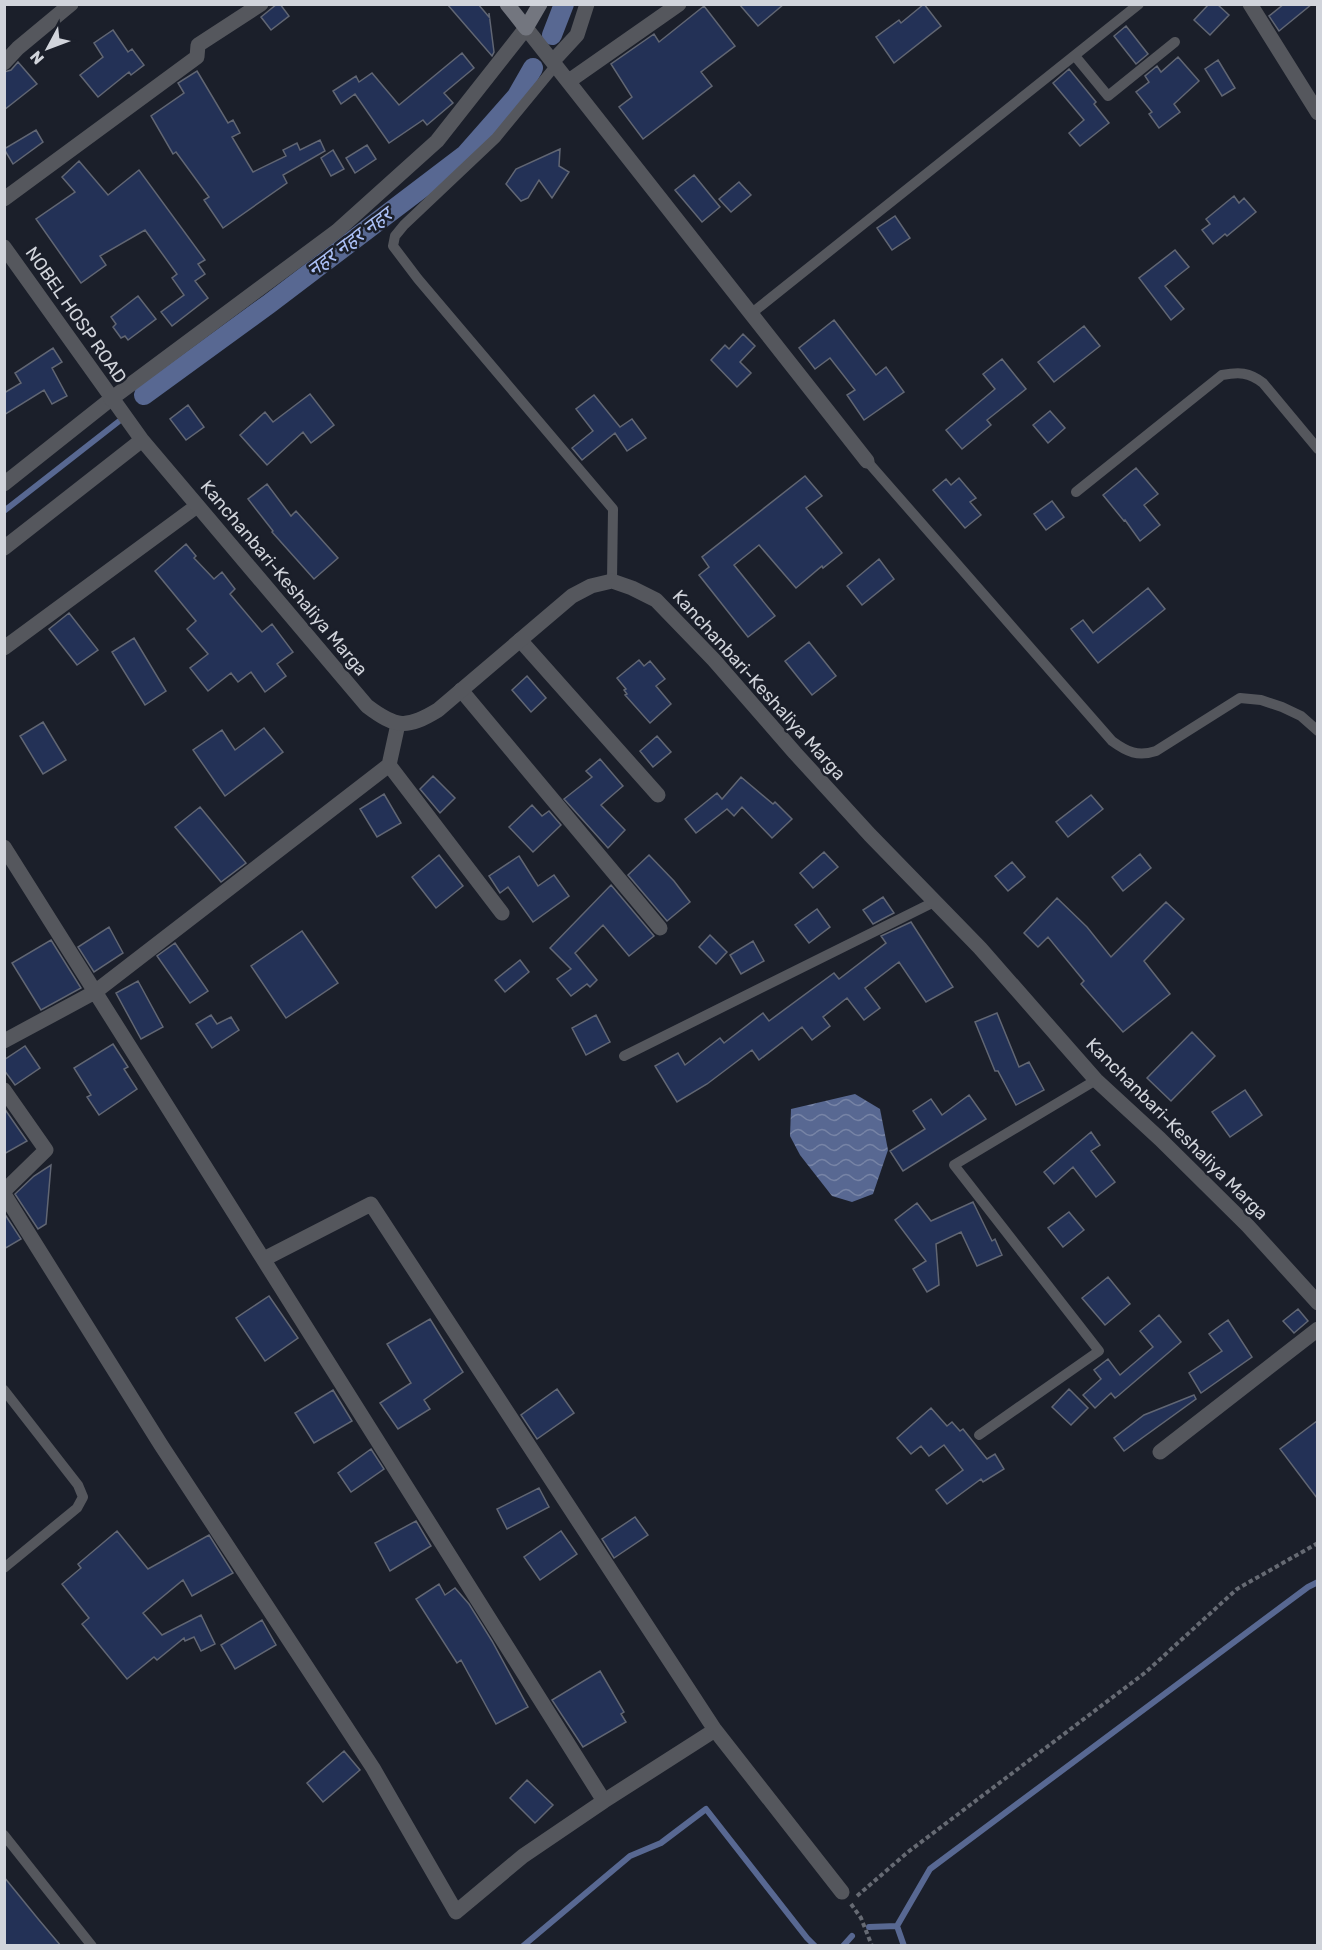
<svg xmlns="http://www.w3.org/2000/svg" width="1322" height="1950" viewBox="0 0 1322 1950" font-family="Rubik,'Noto Sans Devanagari',sans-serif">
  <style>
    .water { fill: url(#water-waves) }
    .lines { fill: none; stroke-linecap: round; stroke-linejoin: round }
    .stream { stroke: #586892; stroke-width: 6 }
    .canal { stroke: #586892; stroke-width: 20 }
    .building { fill: #233156; stroke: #616673; stroke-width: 1.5 }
    .path { stroke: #666a73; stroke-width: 4; stroke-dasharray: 4.5 3; stroke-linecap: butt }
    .service { stroke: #55575d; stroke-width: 10 }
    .minor { stroke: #55575d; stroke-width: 15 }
    .tertiary { stroke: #55575d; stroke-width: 15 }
    .secondary { stroke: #73767f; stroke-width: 15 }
    .labels { text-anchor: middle; stroke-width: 5; stroke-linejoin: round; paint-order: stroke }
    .street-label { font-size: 18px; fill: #d1d4db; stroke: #1b1f2a }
    .water-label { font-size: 20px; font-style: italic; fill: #adc2f8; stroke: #1b1f2a }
  </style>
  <defs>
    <pattern id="water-waves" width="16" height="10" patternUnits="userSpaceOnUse" patternTransform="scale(1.5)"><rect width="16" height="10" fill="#586892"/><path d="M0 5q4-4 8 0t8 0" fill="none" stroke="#7784a6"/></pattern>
  </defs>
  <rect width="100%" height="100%" fill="#1b1f2a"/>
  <path class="water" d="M855,1094l25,15 8,41 -15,44 -21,8 -20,-6 -32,-41 -10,-19 1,-27z"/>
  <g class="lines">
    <path class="stream" d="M4,511l114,-89
      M869,1927l28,-1
      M523,1946l107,-90 31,-13 45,-34 101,129 8,8
      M843,1946l9,-10
      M904,1946l-7,-20 33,-57 378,-282 10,-5"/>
    <path class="canal" d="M552,35l12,-31
      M144,395l125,-91 196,-149 52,-59 16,-28"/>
  </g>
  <path class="building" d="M277,4h3l9,12 -18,14 -10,-13z
    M447,4h31l11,13v-4l5,39 -2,4z
    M739,4h45l-26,22z
    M924,4l17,22 -47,37 -18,-26 23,-17 2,3z
    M1209,4h8l12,11 -19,20 -16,-15z
    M1284,4h28l-33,27 -10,-15z
    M704,6l31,40 -34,26 11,14 -69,53 -24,-32 13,-10 -21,-33 43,-30 5,8z
    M1126,26l22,28 -12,10 -22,-28z
    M113,30l15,22 4,-3 12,16 -13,10 -2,-3 -31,25 -18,-22 23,-18 -9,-14z
    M462,53l12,15 -30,25 9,10 -26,22 -4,-5 -34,23 -34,-49 -14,10 -8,-13 23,-15 3,6 13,-9 27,32z
    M1178,57l21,24 -25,23 6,8 -21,16 -10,-14 3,-2 -16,-20 13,-10 -4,-6 12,-10 4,6z
    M1218,60l17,28 -13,8 -17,-27z
    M18,62l19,22 -33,26v-38l7,-2z
    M1069,69l27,33 -2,2 15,19 -29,23 -11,-13 15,-13 -31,-37z
    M197,71l31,52 5,-3 7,13 -8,4 21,35 33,-16 -3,-6 14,-7 3,7 20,-10 5,11 -42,24 4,8 -64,45 -19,-28 5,-3 -33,-45 -3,2 -22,-38 33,-23 -6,-10z
    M36,130l7,12 -30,22 -9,-15z
    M367,145l9,14 -21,14 -9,-15z
    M560,149l-1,17 10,6 -17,26 -13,-18 -11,18 -7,3 -15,-17 10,-15z
    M333,150l11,19 -13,7 -10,-18z
    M79,161l29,34 31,-25 66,90 -7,4 7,10 -10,7 13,17 -36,28 -11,-14 23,-17 -12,-17 5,-4 -32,-44 -45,26 6,9 -25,18 -45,-64 39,-27 -13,-15z
    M694,175l26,32 -18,15 -27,-32z
    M739,182l12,13 -20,17 -12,-13z
    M1234,196l5,7 5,-5 12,14 -29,24 -2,-2 -12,10 -11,-14 8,-6 -4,-5z
    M895,216l15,22 -18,12 -15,-22z
    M1175,250l14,17 -24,19 19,23 -13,11 -32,-42z
    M138,296l18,23 -28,21 -3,-4 -4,2 -8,-11 3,-3 -5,-7z
    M834,320l42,55 10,-8 18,25 -40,28 -17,-25 8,-5 -25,-32 -15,11 -16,-21z
    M1084,326l16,20 -46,36 -16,-20z
    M743,334l12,12 -15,16 11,11 -14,14 -26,-27 14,-15 4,4z
    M53,348l9,14 -10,6 15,28 -15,8 -8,-14 -40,25v-22l17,-10 -6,-10z
    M1002,359l24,30 -39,31 4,5 -29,24 -16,-19 49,-41 -12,-15z
    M310,394l24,31 -23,18 -8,-11 -36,33 -27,-30 25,-23 8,10z
    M594,395l26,32 12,-8 14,19 -19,13 -12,-18 -33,27 -10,-12 21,-17 -17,-22z
    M188,405l16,22 -18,13 -16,-21z
    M1050,411l15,17 -17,15 -15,-18z
    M1136,468l22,26 -14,11 16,20 -20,16 -15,-21 -1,1 -21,-26z
    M805,476l17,20 -16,12 36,45 -19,15 -1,-2 -26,22 -37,-43 -25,20 41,51 -27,21 -49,-62 10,-8 -7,-10z
    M959,478l17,20 -6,4 11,13 -16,13 -32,-38 13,-11 5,6z
    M267,484l24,32 5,-5 42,47 -24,21 -42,-47 1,-1 -25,-32z
    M1052,501l12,16 -18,13 -12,-16z
    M186,544l10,12 -2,2 20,21 8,-7 13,17 -5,5 32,38 10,-8 21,28 -16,12 9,12 -21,16 -14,-20 -13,10 -7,-9 -23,18 -18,-23 18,-14 -21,-25 9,-8 -41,-50z
    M879,559l15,20 -32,26 -15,-19z
    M1148,588l17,21 -67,54 -27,-34 12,-9 10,13z
    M69,613l29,37 -21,15 -28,-36z
    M134,638l32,53 -21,14 -33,-53z
    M809,642l27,34 -24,19 -27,-34z
    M639,660l5,6 6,-5 15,18 -9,7 15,18 -21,19 -25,-28 2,-1 -3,-4 2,-1 -9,-11z
    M527,676l19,22 -15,14 -19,-22z
    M43,722l23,38 -23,14 -23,-38z
    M264,728l19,24 -58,44 -32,-46 29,-20 13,20z
    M657,736l14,16 -18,15 -13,-16z
    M600,759l23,27 -22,19 24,25 -17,18 -44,-49 28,-22 -6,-6z
    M433,776l22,22 -15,15 -20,-24z
    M741,777l32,27 2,-2 17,17 -20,19 -30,-31 -8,9 -7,-7 -31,24 -11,-14 32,-26 5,6z
    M384,794l17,29 -24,14 -17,-28z
    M1091,795l12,14 -35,28 -12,-15z
    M532,805l10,11 7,-5 12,14 -28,27 -24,-25z
    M200,807l46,56 -25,19 -46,-55z
    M824,852l14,15 -25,21 -13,-15z
    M1140,854l11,14 -28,23 -11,-14z
    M439,855l24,31 -27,22 -24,-31z
    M649,855l25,26 16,21 -23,19 -39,-46z
    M519,856l19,30 16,-11 15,21 -36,26 -25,-35 -8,6 -11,-17z
    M1012,862l13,15 -17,14 -13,-15z
    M611,885l43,51 -25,20 -26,-31 -28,28 22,27 -7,7 -3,-3 -16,12 -14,-17 14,-10 -21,-21z
    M883,897l11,16 -21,11 -10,-14z
    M1057,898l30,29 24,30 55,-55 18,17 -40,42 26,33 -47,38 -42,-48 3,-3 -36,-44 -10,10 -14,-14z
    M817,909l13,18 -21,16 -14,-18z
    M911,922l42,65 -27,15 -27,-40 -34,26 15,20 -16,12 -17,-22 -24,19 7,9 -18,14 -10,-13 -43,33 -7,-10 -45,34 -30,18 -22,-36 23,-13 7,12 35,-27 4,5 39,-30 6,8 65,-48 5,6 47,-36 -5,-7z
    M109,927l14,26 -29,19 -16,-25z
    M302,931l36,52 -52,35 -35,-52z
    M710,935l17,17 -11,12 -17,-17z
    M51,940l30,48 -40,22 -29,-47z
    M753,941l11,20 -23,13 -11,-19z
    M175,943l33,48 -18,12 -33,-47z
    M520,960l9,12 -24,20 -10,-12z
    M138,981l25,46 -22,12 -25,-46z
    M997,1013l22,54 10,-5 15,28 -28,15 -18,-34h-3l-20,-49z
    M211,1015l6,9 14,-7 8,13 -27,18 -16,-24z
    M596,1015l14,27 -24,13 -14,-27z
    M1192,1032l23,24 -44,45 -24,-23z
    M113,1044l15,23 -4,2 13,20 -38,26 -12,-18 4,-2 -17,-27z
    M25,1046l15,22 -25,17 -11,-15v-10z
    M1245,1090l17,25 -32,22 -18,-25z
    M969,1095l17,24 -83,52 -13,-20 35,-22 -12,-18 18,-12 11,16z
    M4,1108l23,33 -23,13z
    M1091,1132l9,13 -9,6 24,31 -19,15 -23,-30 -19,17 -10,-12z
    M51,1165l-5,59 -8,5 -23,-35 19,-18z
    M973,1202l19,39 3,-2 7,16 -25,11 -16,-34 -25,12 3,41 -12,7 -14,-23 13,-8 -31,-41 22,-17 14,18z
    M1069,1212l15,18 -21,17 -15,-19z
    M4,1213l17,26 -17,10z
    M1108,1277l22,27 -25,21 -23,-27z
    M269,1296l29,42 -33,23 -29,-43z
    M1298,1309l10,12 -14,12 -11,-12z
    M1159,1315l22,27 -62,53 -4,3 -4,-5 -16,15 -12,-13 18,-16 -7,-9 14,-11 12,16 33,-28 -13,-16z
    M430,1319l33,53 -39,28 6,9 -32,20 -18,-26 31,-20 -24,-39z
    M1228,1320l24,37 -51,36 -12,-20 33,-22 -13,-17z
    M557,1389l17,24 -37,26 -16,-24z
    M1069,1389l19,19 -17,17 -19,-18z
    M333,1390l19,31 -38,22 -19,-30z
    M1194,1395l2,4 -72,52 -10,-13 30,-23z
    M931,1408l16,18 5,-4 8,9 3,-2 24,30 8,-5 9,15 -21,13 -2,-3 -34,25 -11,-14 27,-20 -19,-25 -15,11 -8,-10 -10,8 -14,-16z
    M1317,1421v77l-37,-49z
    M371,1449l13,20 -33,23 -13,-19z
    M539,1488l10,19 -42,22 -10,-20z
    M635,1517l13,18 -34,23 -12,-19z
    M416,1521l15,25 -41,25 -15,-28z
    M117,1531l31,38 61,-34 24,38 -41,23 -9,-16 -40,33 19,22 39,-20 14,29 -14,7 -7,-14 -9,4 -1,-3 -27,22 -3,-3 -27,22 -45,-55 7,-6 -27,-34 19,-16 -3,-4z
    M561,1531l16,23 -37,26 -16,-23z
    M439,1584l6,11 10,-7 14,16 23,37 36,66 -32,17 -35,-64 -4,3 -41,-64z
    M262,1620l14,25 -41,24 -14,-24z
    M600,1671l24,41 -3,2 5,8 -43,25 -31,-47z
    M344,1751l16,19 -37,32 -16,-19z
    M527,1780l26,25 -18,18 -25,-25z
    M4,1877l35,43 22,26h-57z"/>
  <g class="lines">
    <path class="path" d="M857,1896l51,-44 238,-180 91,-83 81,-46
      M851,1904l10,14 11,28"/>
    <path class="service" d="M1075,56l33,40 67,-54
      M556,65l-60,73 -92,87 -9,11 -2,10 25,33 195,230 -1,72
      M752,313l387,-309
      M867,461l245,280c15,11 26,16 44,10l84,-53 21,2 21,7 19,9 17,15
      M1076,492l146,-117c17,-3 27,-3 41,8l55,66
      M624,1056l310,-154
      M4,1390l74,95 5,12 -6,11 -73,60
      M979,1435l120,-84 -145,-186 142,-85
      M4,1835l88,111"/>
    <path class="minor" d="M1250,4l68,109
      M526,28l341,433
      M553,61l24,-26 10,-31
      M4,63l14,-15 53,-44
      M569,81l110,-77
      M4,199l193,-142 1,-12 63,-41
      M4,484l107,-85
      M520,640l138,155
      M4,648l193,-142
      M461,690l199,238
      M389,765l113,148
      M4,847l600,954
      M4,1041l91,-49 294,-227 9,-41
      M4,1090l42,60 -42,41
      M4,1194l157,251 212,323 83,144 67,-56 81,-55 111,-71
      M264,1259l107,-55 344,526 127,162
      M1160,1452l158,-123"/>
    <path class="tertiary" d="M4,247l138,193 225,266c29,22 40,23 71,4l134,-114 19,-10 21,-5 20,7 24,12 58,60 81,93 75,82 110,113 116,132 64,59 88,87 70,77
      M111,399l226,-168 100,-90 89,-113
      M4,548l138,-108"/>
    <path class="secondary" d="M507,4l19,24 14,-24"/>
  </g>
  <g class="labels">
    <g class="street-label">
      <text transform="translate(76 315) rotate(55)" y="6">NOBEL HOSP ROAD</text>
      <text transform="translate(284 578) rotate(50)" y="6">Kanchanbari-Keshaliya Marga</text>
      <text transform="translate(759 685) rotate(48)" y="6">Kanchanbari-Keshaliya Marga</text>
      <text transform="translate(1177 1129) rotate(45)" y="6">Kanchanbari-Keshaliya Marga</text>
    </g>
    <g class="water-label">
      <text transform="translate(349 242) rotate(-37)" y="7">नहर नहर नहर</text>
    </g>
  </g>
  <rect width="1322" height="1950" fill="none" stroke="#d1d4db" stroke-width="12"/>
  <g transform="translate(48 48) rotate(229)" stroke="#1b1f2a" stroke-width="4.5" paint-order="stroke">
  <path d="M0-4.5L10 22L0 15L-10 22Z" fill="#d1d4db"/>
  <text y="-9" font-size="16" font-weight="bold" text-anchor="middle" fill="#d1d4db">N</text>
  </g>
</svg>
